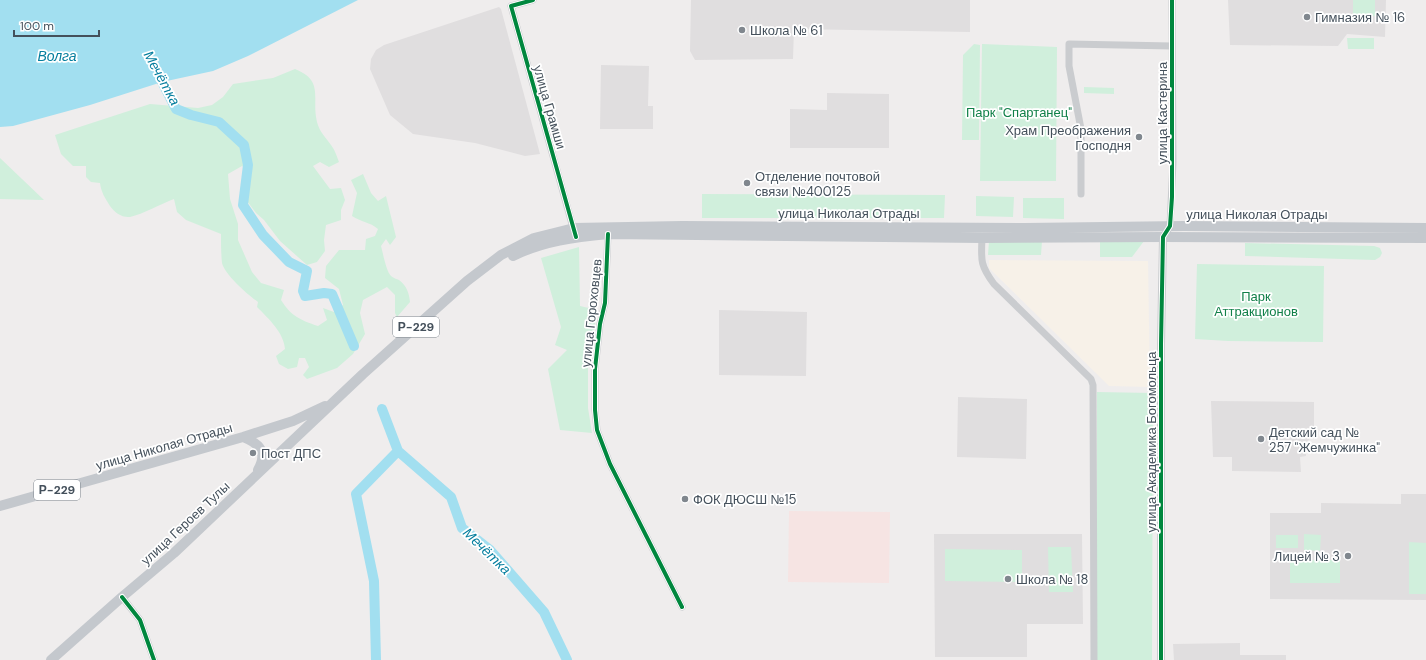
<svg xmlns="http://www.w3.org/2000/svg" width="1426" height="660" viewBox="0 0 1426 660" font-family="'DM Sans',sans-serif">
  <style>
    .commercial { fill: #f7f1e8 }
    .education { fill: #e0dedf }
    .medical { fill: #f6e4e3 }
    .green { fill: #d0efdc }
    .water { fill: #a2dff0 }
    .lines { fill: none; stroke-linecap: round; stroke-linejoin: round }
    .river { stroke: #a2dff0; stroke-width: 10 }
    .minor { stroke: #cacccf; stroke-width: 7 }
    .tertiary { stroke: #cacccf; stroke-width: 8 }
    .primary { stroke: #c4c8cd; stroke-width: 10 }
    .cycleway-casing { stroke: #fff; stroke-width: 6 }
    .cycleway { stroke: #00873e; stroke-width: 4 }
    .poi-dot { fill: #80878e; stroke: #fff; stroke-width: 1.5 }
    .labels { text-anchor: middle; stroke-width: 3.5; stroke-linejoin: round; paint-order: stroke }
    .shield { fill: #fff; stroke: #7c848c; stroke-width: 1 }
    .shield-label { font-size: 12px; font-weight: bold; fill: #44505b }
    .poi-label { font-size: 13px; fill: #44505b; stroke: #fff; text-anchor: start }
    .street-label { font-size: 13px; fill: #44505b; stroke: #fff }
    .park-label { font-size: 13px; fill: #118049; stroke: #fff }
    .water-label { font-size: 14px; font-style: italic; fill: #057e9e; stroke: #fff }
  </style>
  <rect width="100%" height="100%" fill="#efeded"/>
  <path class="commercial" d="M989,260l159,1 2,126 -41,-1 -120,-118z"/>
  <path class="education" d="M691,0h279v32l-176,-3 -1,30 -98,1 -5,-9z
    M1228,0h158l-1,37 -38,-3 -9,12 -108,-1z
    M499,7l2,2 39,145 -15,2 -50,-13 -62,-9 -23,-19 -20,-46 1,-10 5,-9 8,-5z
    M601,65l48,1 -1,40h5v23h-53z
    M827,93l62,1v54h-99v-39l37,1z
    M719,310l88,2 -1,64 -87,-1z
    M958,397l69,2 -1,60 -69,-2z
    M1211,401l103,1v34l-8,6v14l-6,1 1,15 -69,-1v-14h-19z
    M1401,494h25v106l-156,-1v-86h51v-10l80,1z
    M934,534h148l1,90h-56v33h-92z
    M1240,643v12h46v5h-112l-1,-16z"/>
  <path class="medical" d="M789,511l101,1 -1,71 -101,-1z"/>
  <path class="green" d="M1353,0h22v16l-22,1z
    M1347,38h27v11h-26z
    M974,44l6,1 -1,95h-17l1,-85z
    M982,44l75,3 -1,134h-76z
    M295,69c30,12 16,29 22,53 3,11 8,14 14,23 4,5 6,12 8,17l-10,5 -9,-5 -7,4 17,23 11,-1 4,12 -4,10v10l-15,5 -2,15 1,11 -8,11 -10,3 -27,-24 -16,-21 -8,-7 -9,-12 1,-14 4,-15 -10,-6 -14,8 2,25 8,25v16l14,32 9,11 23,7 -3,10c10,16 19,20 37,26l9,-6 -4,-12 11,4 9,-7 -4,-16 -14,-11 1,-12 13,-16h26l1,-11 9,-3 3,-7c-8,-7 -17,-7 -26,-13l5,-23 -6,-13 12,-6 8,19 7,8 8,-5 10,41 -6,8 -4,-6 -5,7c2,7 5,25 10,30 2,2 6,3 8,4 8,6 10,13 11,22l-13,15 -2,-4v-18l-8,-8 -24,13 -3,13 5,21 -12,20 -16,14 -30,11 -4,-4 6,-8 -4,-9h-6l-2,9 -9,2 -9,-5 -3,-8 9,-7c-1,-16 -16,-30 -28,-42l1,-5c-10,-7 -33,-27 -36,-39 -1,-10 -1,-19 -1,-29l-35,-14 -9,-8 -3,-13c-13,5 -31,15 -44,18 -8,1 -16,-5 -20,-11 -5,-8 -9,-14 -10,-23l-9,-1 -5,-5v-11h-13l-12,-12 -6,-19 95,-31 48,4 14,-3 11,-8 10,-13 40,-6z
    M1084,87l30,1v6l-30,-1z
    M0,158l44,42 -44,-1z
    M702,194l243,1 -1,23h-242z
    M976,196l38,1 -1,20 -37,-1z
    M1023,198h41v21l-41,-1z
    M989,241h53l-1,14h-53z
    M1100,241h44l-12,16h-32z
    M1245,243l129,3 6,2 2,5 -2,4 -5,3 -130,-4z
    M579,247l1,59 17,4 -9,59v39l4,25 -32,-3 -12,-61 19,-19 -12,-5 6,-18 -20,-69z
    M1197,264l127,2 -1,76 -95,-1 -33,-2z
    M1097,392l56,1 -1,267h-55z
    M1304,534l17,1 -1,16 -16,-1z
    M1276,535h22v13h-22z
    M1409,542l17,1v51h-17z
    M1048,547h23l2,45h-24z
    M945,549l77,1v32l-77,-1z
    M1290,560h50v23h-50z"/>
  <path class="water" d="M0,0h358l-110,56 -35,15 -51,11 -72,23 -77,21 -13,1z"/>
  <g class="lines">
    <path class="river" d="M156,70l20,39 15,6 28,7 25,23 4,20 -5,40 20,30 26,27 18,9 -4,20 2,5 19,-3 8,1 22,52
      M382,409l16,42 53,46 11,31 28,22 54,62 23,48
      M376,660l-2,-79 -18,-87 42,-43"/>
    <path class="minor" d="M533,0l-22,6 63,225
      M1081,194v-65l-12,-63v-22l103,2
      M1170,226l3,-64 -1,-162
      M608,234l-3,69 -5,21 -5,45v41l2,20 13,34 72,143
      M982,238c-1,22 -2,27 12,46l97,95 2,6 1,275
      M122,597l18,23 14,40"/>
    <path class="tertiary" d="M1161,660v-316l2,-107 4,-5"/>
    <path class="primary" d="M513,256c30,-15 62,-19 95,-22l374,4 181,-1 263,1
      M243,437c17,7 25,15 15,33
      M0,506l243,-69 50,-16 32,-15
      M51,660l71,-63 52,-44 189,-179 104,-93 34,-26 33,-17 40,-10 108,-2 343,2 159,-2 242,2"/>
    <defs>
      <path id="cycleway" d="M533,0l-22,6 65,231
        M608,234l-3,69 -5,21 -5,45v41l2,20 13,34 72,143
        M122,597l18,23 14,40
        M1161,660v-316l2,-107 7,-11 2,-29v-197"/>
    </defs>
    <use href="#cycleway" class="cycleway-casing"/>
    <use href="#cycleway" class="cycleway"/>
  </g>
  <g class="poi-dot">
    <circle cx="1307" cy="17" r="4"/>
    <circle cx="742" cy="30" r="4"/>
    <circle cx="1139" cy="137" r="4"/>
    <circle cx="747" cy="183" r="4"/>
    <circle cx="1261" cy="439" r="4"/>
    <circle cx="253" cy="453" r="4"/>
    <circle cx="685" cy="499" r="4"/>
    <circle cx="1348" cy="556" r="4"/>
    <circle cx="1008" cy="579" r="4"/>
  </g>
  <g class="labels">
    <g class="shield">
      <rect x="393" y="317" width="46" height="20" rx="3"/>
      <rect x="34" y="480" width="46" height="20" rx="3"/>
    </g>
    <g class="shield-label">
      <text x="416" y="331">Р-229</text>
      <text x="57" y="494">Р-229</text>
    </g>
    <g class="poi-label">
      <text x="1315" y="22">Гимназия № 16</text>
      <text x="750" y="35">Школа № 61</text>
      <text x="1131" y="135" text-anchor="end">Храм Преображения<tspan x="1131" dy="15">Господня</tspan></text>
      <text x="755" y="181">Отделение почтовой<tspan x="755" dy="15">связи №400125</tspan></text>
      <text x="1269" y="437">Детский сад №<tspan x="1269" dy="15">257 "Жемчужинка"</tspan></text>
      <text x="261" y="458">Пост ДПС</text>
      <text x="693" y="504">ФОК ДЮСШ №15</text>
      <text x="1340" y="561" text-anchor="end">Лицей № 3</text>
      <text x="1016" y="584">Школа № 18</text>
    </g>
    <g class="street-label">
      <text transform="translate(550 107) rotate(74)" y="5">улица Грамши</text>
      <text transform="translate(1162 113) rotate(-90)" y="5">улица Кастерина</text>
      <text x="849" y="218">улица Николая Отрады</text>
      <text x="1257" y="219">улица Николая Отрады</text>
      <text transform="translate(591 313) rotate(-84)" y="5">улица Гороховцев</text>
      <text transform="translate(1151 442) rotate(-90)" y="5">улица Академика Богомольца</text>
      <text transform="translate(164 446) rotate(-16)" y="5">улица Николая Отрады</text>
      <text transform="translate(185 523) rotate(-43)" y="5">улица Героев Тулы</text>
    </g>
    <g class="park-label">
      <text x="1019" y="117">Парк "Спартанец"</text>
      <text x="1256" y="301">Парк<tspan x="1256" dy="15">Аттракционов</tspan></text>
    </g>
    <g class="water-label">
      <text x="57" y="61">Волга</text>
      <text transform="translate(162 78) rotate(61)" y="5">Мечётка</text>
      <text transform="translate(487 551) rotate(44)" y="5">Мечётка</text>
    </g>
  </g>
  <path d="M14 30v6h85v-6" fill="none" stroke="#44505b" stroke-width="2"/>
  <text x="20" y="30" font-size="12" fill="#44505b" stroke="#ffffff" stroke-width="3" paint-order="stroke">100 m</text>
</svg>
